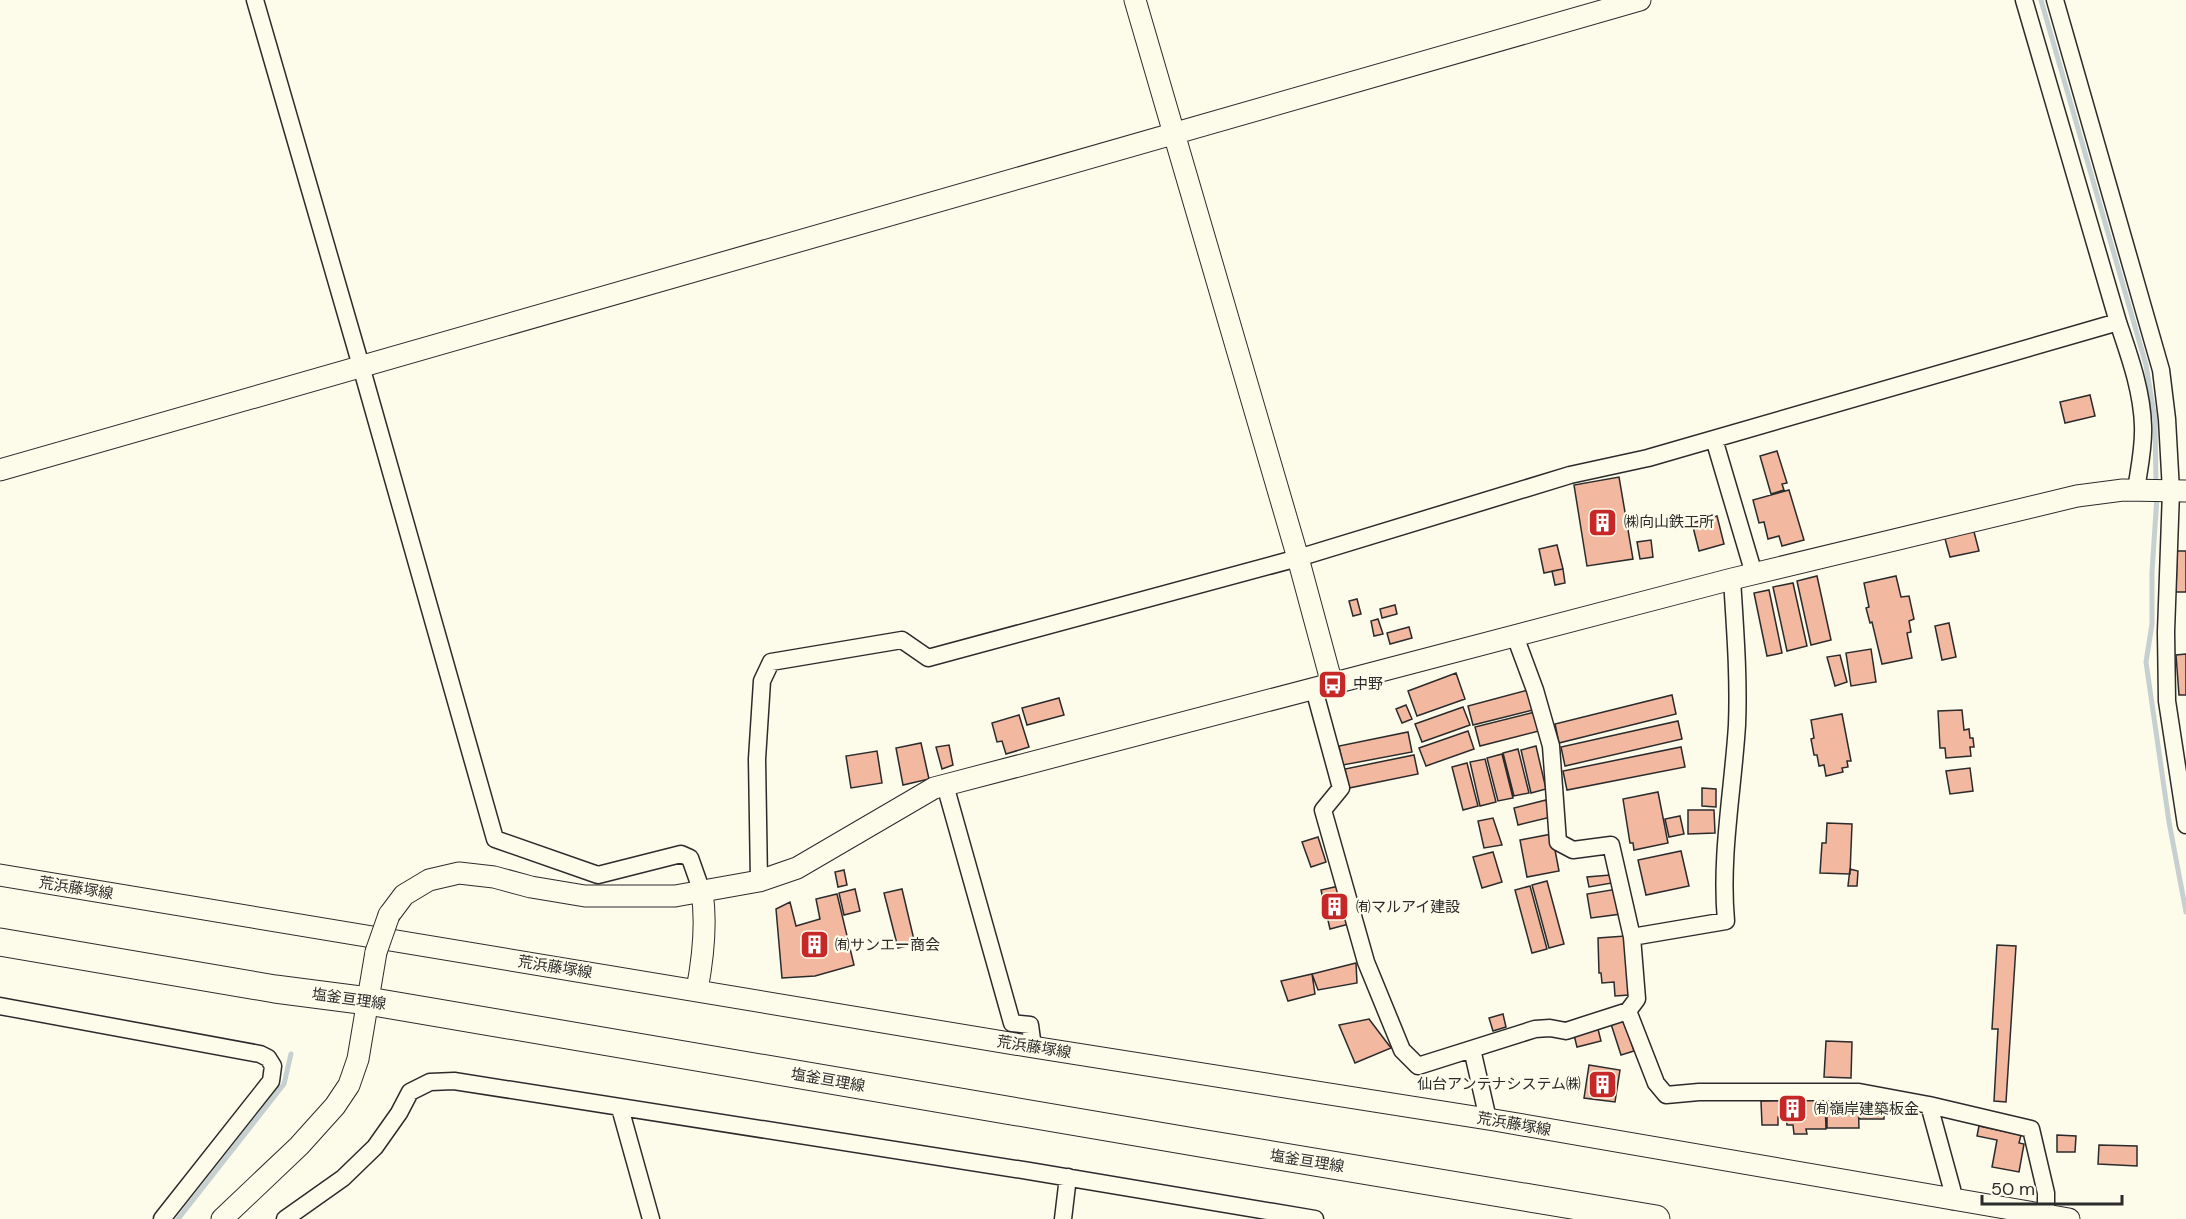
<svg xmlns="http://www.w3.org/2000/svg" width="2186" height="1219" viewBox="0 0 2186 1219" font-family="'DM Sans','Noto Sans JP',sans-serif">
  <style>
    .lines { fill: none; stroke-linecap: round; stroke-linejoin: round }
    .stream { stroke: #c7d0d0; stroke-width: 5 }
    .building { fill: #f2b8a0; stroke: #2b2b2b; stroke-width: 1.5 }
    .minor-casing { stroke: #2b2b2b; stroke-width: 19 }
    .tertiary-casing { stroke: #2b2b2b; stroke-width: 23 }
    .primary-casing { stroke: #2b2b2b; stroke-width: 29 }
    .minor { stroke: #fdfbea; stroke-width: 16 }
    .tertiary { stroke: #fdfbea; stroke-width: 21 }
    .primary { stroke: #fdfbea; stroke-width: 27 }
    .tertiary-bridge-casing { stroke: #2b2b2b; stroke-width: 23; stroke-linecap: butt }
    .tertiary-bridge { stroke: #fdfbea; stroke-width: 21 }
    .labels { text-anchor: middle; stroke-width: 4.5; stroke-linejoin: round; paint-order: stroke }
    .poi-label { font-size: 15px; fill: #2b2b2b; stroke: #fdfbea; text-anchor: start }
    .street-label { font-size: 15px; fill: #2b2b2b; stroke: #fdfbea }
  </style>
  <rect width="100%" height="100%" fill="#fdfbea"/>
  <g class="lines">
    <path class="stream" d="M2041,0l105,365 9,55 1,67
      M2157,496l-5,76v52l-6,38 23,160 17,90
      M178,1219l106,-135 7,-30"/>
  </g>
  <path class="building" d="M2090,395l5,21 -30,7 -5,-21z
    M1777,451l10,32 -5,1 2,6 -13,4 -11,-38z
    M1619,477l14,82 -46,7 -13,-81z
    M1789,490l15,50 -22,6 -3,-10 -11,3 -4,-17 -5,1 -6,-23z
    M1717,516l7,28 -25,7 -7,-28z
    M1973,528l6,23 -29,6 -6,-22z
    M1651,540l2,17 -13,2 -3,-17z
    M1557,545l6,24 -19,4 -5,-24z
    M2177,551h9v41h-10z
    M1563,569l2,14 -10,2 -3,-14z
    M1817,576l14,64 -20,5 -14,-64z
    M1896,576l5,21 8,-1 5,23 -5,2 2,11 -4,1 5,25 -30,6 -10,-42 -2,1 -4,-15 3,-1 -5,-24z
    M1793,583l14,63 -20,5 -14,-64z
    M1769,590l13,63 -15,3 -13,-63z
    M1357,599l4,15 -8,2 -4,-15z
    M1395,605l2,9 -15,4 -2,-9z
    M1378,619l5,15 -9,2 -3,-15z
    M1949,623l7,34 -14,3 -7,-34z
    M1409,627l3,11 -22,6 -3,-11z
    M1871,649l5,33 -25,4 -5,-33z
    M2186,654v41h-7l-3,-40z
    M1840,655l7,27 -12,4 -8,-29z
    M1456,673l9,26 -48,17 -9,-25z
    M1528,690l5,20 -60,15 -5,-19z
    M1672,695l4,19 -117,29 -4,-19z
    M1059,698l5,17 -37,10 -5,-17z
    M1406,705l6,14 -10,4 -6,-14z
    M1463,707l7,18 -48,17 -7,-18z
    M1962,710l2,20 5,-1 1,9h3l1,9h-4l1,9 -25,2 -1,-10h-5l-2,-37z
    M1535,712l4,19 -59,15 -5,-19z
    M1842,714l9,47h-4l1,6 -6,1 1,4 -17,4 -2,-11 -5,1 -2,-11h-3l-3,-16 3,-1 -3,-18z
    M1019,715l10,32 -23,7 -4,-13 -5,1 -5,-19z
    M1678,721l4,18 -117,27 -4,-19z
    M1468,731l6,18 -48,17 -7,-18z
    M1408,732l4,20 -69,13 -4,-19z
    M921,743l8,36 -26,6 -7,-37z
    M949,745l4,20 -11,4 -6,-22z
    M1536,746l10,43 -15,4 -10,-43z
    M1681,747l4,20 -118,23 -4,-19z
    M1518,749l11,44 -15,3 -11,-43z
    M877,751l5,32 -31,5 -5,-32z
    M1502,754l11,44 -15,3 -11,-43z
    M1414,755l4,19 -69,14 -4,-19z
    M1485,759l11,43 -16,4 -10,-44z
    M1467,763l11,43 -15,4 -11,-43z
    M1970,768l3,23 -23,3 -4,-23z
    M1702,788l14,1v18l-14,-1z
    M1658,792l10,51 -34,7 -1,-7h-3l-7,-44z
    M1546,800l5,17 -33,8 -4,-17z
    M1688,810h26l1,23 -27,1z
    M1680,816l4,18 -15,3 -4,-18z
    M1493,818l9,27 -18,3 -6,-27z
    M1827,823l25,1 -2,50 -30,-1 2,-30h4z
    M1552,834l7,37 -32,6 -7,-37z
    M1318,837l8,25 -15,5 -9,-25z
    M1681,851l8,35 -43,9 -8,-35z
    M1493,852l9,30 -20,6 -9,-31z
    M1850,869l8,2 -1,15h-9z
    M844,870l3,15 -9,2 -3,-15z
    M1610,875l2,8 -23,4 -2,-10z
    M1547,881l17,63 -15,4 -17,-63z
    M1339,886l10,38 -19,5 -9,-39z
    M1530,886l17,63 -15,4 -17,-63z
    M855,889l5,22 -16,4 -5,-22z
    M902,889l13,55 -17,4 -14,-55z
    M1617,889l4,25 -30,4 -4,-24z
    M837,894l17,71 -39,11 -33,2 -6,-69 14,-7 6,24 24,-7 -4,-20z
    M1625,936l4,59 -14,1 -1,-14 -12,1 -1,-10h-2l-1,-35z
    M1997,945l19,1 -10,156 -12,-1 4,-72h-6z
    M1356,963l1,20 -39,7 -6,-16z
    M1312,974l3,20 -27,7 -7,-20z
    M1503,1014l3,13 -13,4 -4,-13z
    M1369,1019l22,29 -36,15 -16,-38z
    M1624,1020l10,31 -13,4 -10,-31z
    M1598,1029l3,12 -24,6 -3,-12z
    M1826,1041l26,1 -1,36 -27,-1z
    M1589,1065l31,5 -5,32 -31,-4z
    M1858,1097l1,31h-32v-30z
    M1825,1099l1,30h-20l1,5h-13l-1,-9h-6l-1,-8h-8v8h-16l-1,-24z
    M1859,1103h25v16h-24z
    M1979,1126l42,9 -2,8 5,1 -5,28 -27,-5 5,-27 -20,-4z
    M2057,1135l19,1 -1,16h-18z
    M2099,1145l38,1v20l-39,-2z"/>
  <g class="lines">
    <defs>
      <path id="minor" d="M255,0l106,366 134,473 103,36 83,-21 9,4 12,34
        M2024,0l94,322
        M2055,0l106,370 6,49 4,72 -5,141 1,69 19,124
        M1714,439l40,135
        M1314,689l27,99 -18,22 43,152 36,88 16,16 117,-37 15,-1 16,3 62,-20 9,-12 -5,-62 -21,-92 -38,5 -15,-8 -7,-96 -16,-56 -20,-54
        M945,785l67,238 18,2 3,22
        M759,881l-2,-122 5,-78 9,-19 131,-22 26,18 370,-100 272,-83 78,-17 470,-136c11,33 24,68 25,104 1,21 -4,43 -7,64
        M1632,937l94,-16c-6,-65 7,-131 11,-196 2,-48 -2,-97 -5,-146
        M0,1006l260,48 8,4 5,8 -2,15 -109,138
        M1628,1011l28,72 10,12 33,-3h160l70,13 102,24 15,64v23
        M1472,1049l16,70
        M1929,1105l23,84 1,12
        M620,1108l31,111
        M285,1219l58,-41 32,-31 24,-34 11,-21 20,-10 24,-1 575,90 286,48
        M1063,1219l5,-42"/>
      <path id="tertiary" d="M1135,0l163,558 34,126
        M0,470l1640,-470
        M0,875l1033,172 461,73 575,99
        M389,915l15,-20 25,-15 30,-7 35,4 37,10 54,9h90l84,-15 38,-13 137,-80 798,-209 345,-83 46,-6 63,1
        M697,990c6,-32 10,-66 5,-98
        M222,1219l77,-73 36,-40 14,-21 9,-26 18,-107"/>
      <path id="primary" d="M0,942l275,47 93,12 832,142 456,76"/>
    </defs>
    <use href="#minor" class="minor-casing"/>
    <use href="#tertiary" class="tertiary-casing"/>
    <use href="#primary" class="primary-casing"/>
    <use href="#minor" class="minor"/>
    <use href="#tertiary" class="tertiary"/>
    <use href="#primary" class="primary"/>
    <defs>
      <path id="tertiary-bridge" d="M376,952l13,-37"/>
    </defs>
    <use href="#tertiary-bridge" class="tertiary-bridge-casing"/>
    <use href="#tertiary-bridge" class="tertiary-bridge"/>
  </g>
  <defs>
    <symbol id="building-square" viewBox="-11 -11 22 22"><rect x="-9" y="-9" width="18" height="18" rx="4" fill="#c62828" stroke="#fdfbea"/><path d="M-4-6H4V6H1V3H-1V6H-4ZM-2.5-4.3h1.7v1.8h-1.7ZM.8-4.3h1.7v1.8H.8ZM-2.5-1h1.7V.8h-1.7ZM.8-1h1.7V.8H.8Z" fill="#fff"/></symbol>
    <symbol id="bus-square" viewBox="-11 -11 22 22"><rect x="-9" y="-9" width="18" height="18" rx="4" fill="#c62828" stroke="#fdfbea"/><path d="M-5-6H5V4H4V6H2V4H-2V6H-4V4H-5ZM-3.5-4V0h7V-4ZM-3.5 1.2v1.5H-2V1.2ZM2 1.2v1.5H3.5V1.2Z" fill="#fff"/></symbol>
  </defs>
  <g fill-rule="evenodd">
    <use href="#building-square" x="1586" y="506" width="33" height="33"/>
    <use href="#bus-square" x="1316" y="668" width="33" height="33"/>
    <use href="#building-square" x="1318" y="890" width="33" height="33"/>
    <use href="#building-square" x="798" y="928" width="33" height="33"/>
    <use href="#building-square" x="1586" y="1068" width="33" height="33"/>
    <use href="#building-square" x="1776" y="1092" width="33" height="33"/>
  </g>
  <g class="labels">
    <g class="poi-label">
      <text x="1624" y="527">㈱向山鉄工所</text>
      <text x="1353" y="689">中野</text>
      <text x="1356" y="912">㈲マルアイ建設</text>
      <text x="835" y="950">㈲サンエー商会</text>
      <text x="1581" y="1089" text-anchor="end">仙台アンテナシステム㈱</text>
      <text x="1814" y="1114">㈲嶺岸建築板金</text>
    </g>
    <g class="street-label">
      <text transform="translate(76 888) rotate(9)" y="5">荒浜藤塚線</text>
      <text transform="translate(555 967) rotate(9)" y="5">荒浜藤塚線</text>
      <text transform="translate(349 999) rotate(8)" y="5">塩釜亘理線</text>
      <text transform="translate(1034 1047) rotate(9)" y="5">荒浜藤塚線</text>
      <text transform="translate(828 1080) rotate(10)" y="5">塩釜亘理線</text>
      <text transform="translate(1514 1124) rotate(10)" y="5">荒浜藤塚線</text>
      <text transform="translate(1307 1161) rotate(9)" y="5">塩釜亘理線</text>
    </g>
  </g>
  <path d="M1982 1195v9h140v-9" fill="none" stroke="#2b2b2b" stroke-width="3"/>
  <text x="1991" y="1195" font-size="18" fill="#2b2b2b" stroke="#fdfbea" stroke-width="4.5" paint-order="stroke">50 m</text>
</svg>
